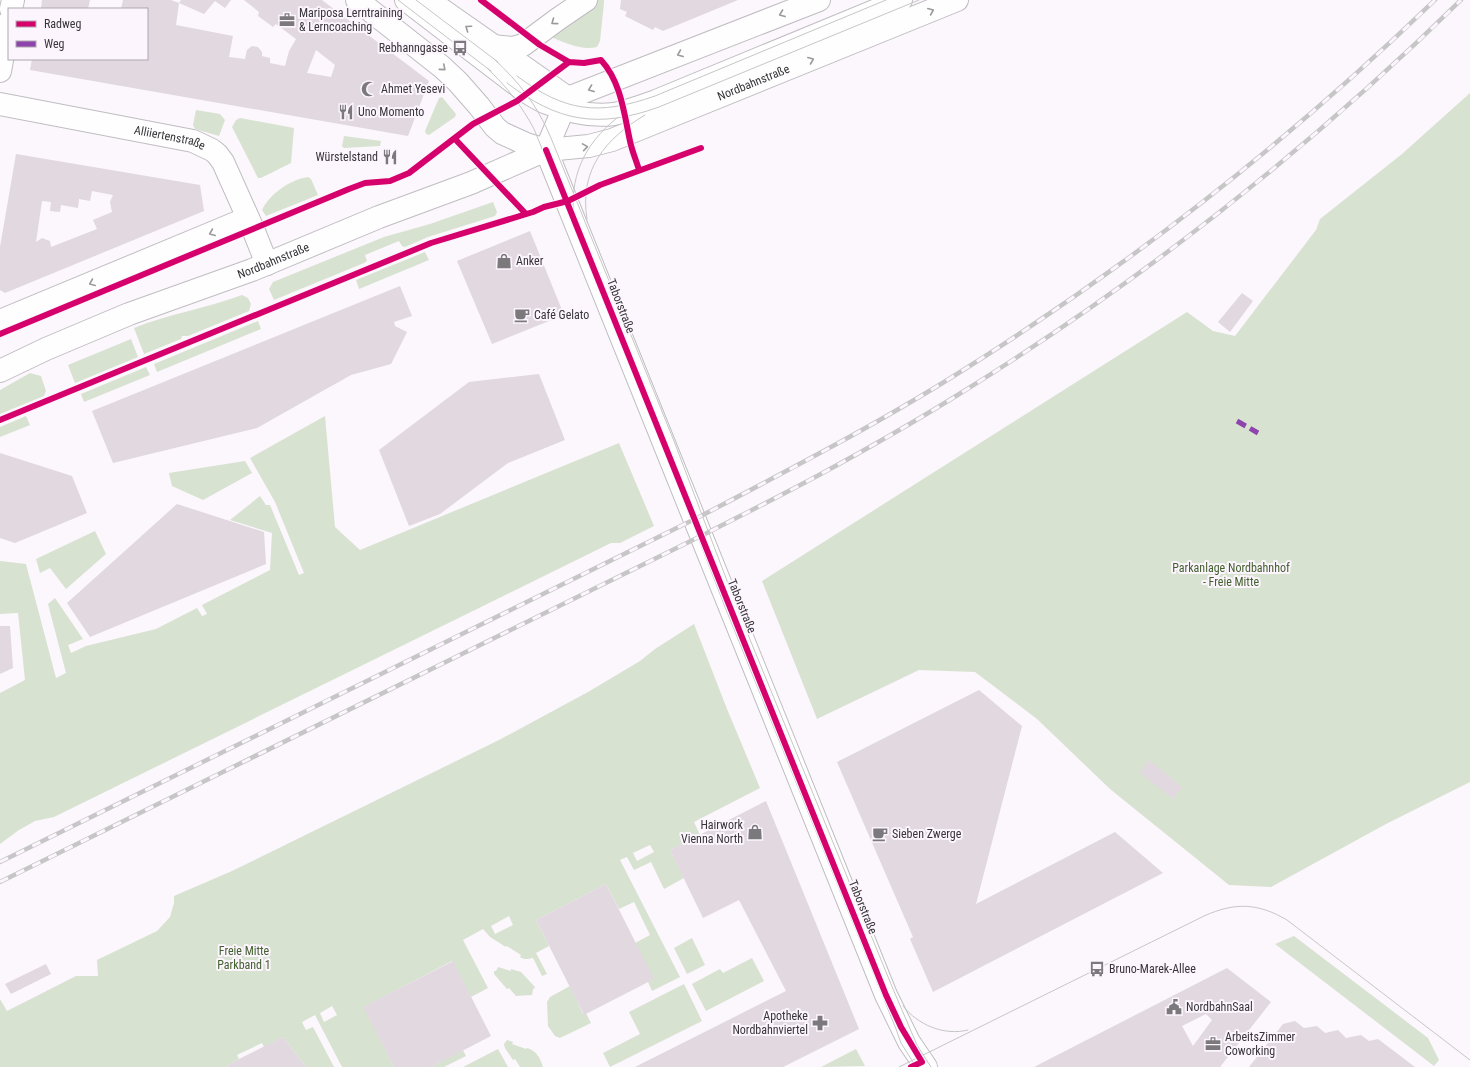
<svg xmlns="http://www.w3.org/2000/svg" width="1470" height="1067" viewBox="0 0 1470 1067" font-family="'Roboto Condensed',sans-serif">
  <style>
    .green { fill: #d8e2d1; fill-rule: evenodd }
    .building { fill: #e1d8e0; fill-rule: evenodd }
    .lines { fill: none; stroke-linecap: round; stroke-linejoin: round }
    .minor-casing { stroke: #c0bdc1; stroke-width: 24 }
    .major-casing { stroke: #c0bdc1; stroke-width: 24 }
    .minor { stroke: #fefeff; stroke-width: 22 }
    .major { stroke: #fefeff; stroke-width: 22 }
    .tram { stroke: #c7c6c7; stroke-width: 1 }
    .rail-casing { stroke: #c7c6c7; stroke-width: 4.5 }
    .rail { stroke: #fcf5fe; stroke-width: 3; stroke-dasharray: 9; stroke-linecap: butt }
    .quiet { stroke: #8e44ad; stroke-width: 5; stroke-dasharray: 10 5; stroke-linecap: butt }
    .cycleway-casing { stroke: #fcf5fe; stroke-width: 8 }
    .cycleway { stroke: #d6006c; stroke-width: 6 }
    .oneway { stroke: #9a9a9c }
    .labels { text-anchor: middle; stroke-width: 4; stroke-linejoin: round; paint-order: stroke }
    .poi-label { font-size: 12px; fill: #373538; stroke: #fcf5fe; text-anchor: start }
    .street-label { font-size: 12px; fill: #373538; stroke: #fcf5fe }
    .park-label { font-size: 12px; fill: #42602d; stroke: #fcf5fe }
  </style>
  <rect width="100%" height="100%" fill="#fbf7fc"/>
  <path class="green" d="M597,0h7v3l-4,38 -3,6c-16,4 -34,-5 -48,-11l44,-30z
    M1470,93v689l-84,42 -115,63 -42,-2 -119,-96 -73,-70 -62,-47 -56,-2 -102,49 -55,-138 425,-269 26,19 22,5 81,-106 4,-11 82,-65z
    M442,97l14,17 -1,3 -26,18 -3,-1 -1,-3 14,-33z
    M196,110l24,4 5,6 -6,16 -24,-7 -2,-4z
    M240,118l54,10 -3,35 -30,15h-3l-25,-49 -1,-2 4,-7z
    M344,136l37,5 -1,5 -36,2 -2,-2z
    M308,177l3,2 7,16 -52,21 -4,-6c8,-16 27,-30 46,-33z
    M493,202l4,10 -2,4 -67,21 -23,10 -3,-1 -3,-5 -34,14 2,6 -3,2 -90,37 -5,-11 4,-7 111,-45 46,-13z
    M425,252l4,8 -70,29 -3,-9z
    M242,295l6,3 3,6 -2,7 -61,25h-6l-1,3 -37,15 -10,-26c35,-14 73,-20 108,-33z
    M258,321l3,8 -104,43 -3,-8z
    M131,339l7,18 -63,26 -7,-18z
    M146,367l4,8 -66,27 -3,-8z
    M30,373l11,3 5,15 -2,5 -44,18v-24z
    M26,416l4,9 -30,12v-10z
    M325,416l10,111 25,23 259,-107 35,83 -34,17h-9l-557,274 -19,4 -16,9 -19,14v-151l25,-13 -7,-67 -18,1v-53l26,3 30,114 10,-5 -18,-69 7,-6 28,41 -15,6 3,8 15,-7 70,-17 41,-21 5,8 5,-2 -5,-9 68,-35 2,-37 -42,-13 30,-24 6,9h4l29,70 5,-2 -29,-71 -25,-44z
    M245,461l7,12 -49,27 -31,-14 -3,-13z
    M95,531l11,23 -40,35 -16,-21 -10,5 -4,-14z
    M694,624l33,85 33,79 -66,34 6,13 -30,15 14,28 -20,11 -13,-27 -17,8 -7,-13 -7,3 60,117 -28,14 -4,-9 -13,-39 15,-8 -16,-33 -15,7 -13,-25 -70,36 13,26 -13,7 11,21 -5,2 -9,-18c-5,1 -9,2 -13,-1l1,-2 -14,-9 -1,1 -16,-10 -7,-8 -20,11 25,48 -17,9 -19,-36 -88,46 30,60h-52l-27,-52 -13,7 4,8 7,-3 21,40h-28l-23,-30 -19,10 -2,-4 -25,12 2,4 -14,8h-225v-68l7,12 69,-35h22l-1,-16 60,-29 13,-14 4,-14v-7l58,-25 267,-131 89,-48 52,-31 15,-12zM650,845l4,7 -17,9 -4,-8zM509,916l4,9 -18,9 -4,-8zM332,1006l5,9 -13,7 -4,-9z
    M1294,936l134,102 11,22 -5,6 -159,-122z
    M692,938l13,27 -18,9 -13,-26z
    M752,958l12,23 -58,30 -14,-27 28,-15 3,4z
    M498,967l13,4v-2l10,3 13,14 1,2 -2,1 -1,6 -16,1 -7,-8 -2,1 -13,-15v-3h2z
    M684,984l18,37 -92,46 -7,-14 37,-19 -11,-22z
    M570,986l13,28 3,-1 5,10 -31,15 -5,-2 -7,-10 -1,-24 3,-5z
    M507,1040l6,2 -1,2 14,5 1,-1c10,3 13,10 16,19h-23l-5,-8 -2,1 -8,-12 -1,-4z
    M498,1049l10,18h-45z
    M856,1049l9,17 -44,1z
    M463,1050l3,6 -22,11h-13z"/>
  <path class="building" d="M42,0h48l-2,9h-47z
    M123,0h48l8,3 2,-3h50l-6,8 -10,-7 -11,13 -25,-11 -3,22 57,11 -4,21 16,2 2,-9 5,-4 6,1 4,5v4l8,2v5l15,3 4,-15 7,-12 -20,-15 -3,3 -15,-11 1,-4 -15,-12h78l107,81 -21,55 -378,-66 2,-11h115v-50h-26zM316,50l19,15 -4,12 -24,-4z
    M621,0h117l-75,31 -8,-4 -2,3 -28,-14 2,-4 -7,-3z
    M16,154l184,31 4,26 -199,82 -5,-3v-43zM92,191l21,4 -3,7 2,10 -19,8 4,9 -46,18 -1,-6 -8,-3 -6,4 6,-41 9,1 -1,9 10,1 1,-7 17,3 1,-9 11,2z
    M530,231l34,84 -72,29 -35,-83z
    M400,286l12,30 -18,6 1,4 12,6 -16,32 -40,11 -94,53 -144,35 -21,-52z
    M1242,293l11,8 -23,31 -12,-10z
    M539,374l26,66 -57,23 -68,51 -31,12 -30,-76 90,-68z
    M0,453l72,23 15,37 -72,30 -15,-5z
    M177,504l87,28 2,32 -176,73 -23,-34z
    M0,626h10l3,42 -13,6z
    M979,690l43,36 -46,178 139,-72 48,41 -230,119 -23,-53 3,-2 -76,-175z
    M1149,760l33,27 -9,12 -33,-26z
    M766,801l93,228 -76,38h-148l151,-76 -47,-91 -36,18 -33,-68z
    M606,884l48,95 -70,36 -48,-95z
    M453,961l38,75 -60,31h-37l-31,-60z
    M46,964l5,10 -40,20 -6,-10z
    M1227,968l44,34 -51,65h-186zM1206,1014l6,6 -19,26 -11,-20z
    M1295,1021l9,7 13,-2 8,7 13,-3 8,8 15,-3 8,6 9,-2 37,28h-166l34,-43z
    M283,1037l23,30h-81l14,-8z"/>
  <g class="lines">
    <defs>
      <g id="minor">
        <path d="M406,0l119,91c7,4 14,9 22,12 20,8 45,14 67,11 15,-3 28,-8 42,-13l245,-101"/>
        <path d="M11,9l2,-9"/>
        <path d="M493,46l20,2 10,-3 35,-26 28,-19"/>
        <path d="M0,71l9,-49"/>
        <path id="s1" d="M0,104l193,37 19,9 5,4 6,8 30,67 14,35"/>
        <path d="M546,150l340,845 23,47 17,25"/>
        <path d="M0,321l248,-103"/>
      </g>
      <g id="major">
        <path d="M357,0l85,67 16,15 21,24 16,21 7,6 24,11 20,6"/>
        <path d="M428,0l140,98"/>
        <path d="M546,150l22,-52 251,-98"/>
        <path id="s2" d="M0,371l46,-22 83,-35 123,-44 127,-53 92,-34 75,-33 43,-4 23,-6 345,-140"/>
      </g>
    </defs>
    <use href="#minor" class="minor-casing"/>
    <use href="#major" class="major-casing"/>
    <use href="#minor" class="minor"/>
    <use href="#major" class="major"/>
    <path class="tram" d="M398,0l93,71
      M416,0l82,62
      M494,59c26,24 43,46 57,79l123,303 66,174 153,374 24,56 14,22
      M487,68c19,18 35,38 47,61l129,318 62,160 171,422 5,14 15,24
      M517,76c48,36 81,40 138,20l231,-96
      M507,83c51,39 91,46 152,24l260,-107
      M587,219c-8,-49 18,-80 58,-104
      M574,220c-5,-42 9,-75 43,-102
      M903,1006c15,19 41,30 65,24
      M899,1067l305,-151c31,-14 54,-13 83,4l183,140"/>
    <defs>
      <path id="rail" d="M0,862l699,-345c84,-44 169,-88 250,-138 175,-109 338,-236 486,-379
        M0,882l707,-349c37,-19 75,-38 112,-58 46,-25 92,-51 137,-79 183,-113 352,-246 505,-396"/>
    </defs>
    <use href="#rail" class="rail-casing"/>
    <use href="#rail" class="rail"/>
    <path class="quiet" d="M1237,421l21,12"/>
    <defs>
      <path id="cycleway" d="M481,0l59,45 29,17 15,1 17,-3c20,22 23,53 29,81 2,10 6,19 9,29
        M455,139l71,75
        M546,150l340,845 15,32 21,35 -11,5
        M0,334l349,-145 16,-6 25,-2 19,-8 64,-49 44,-23 52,-39
        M0,420l431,-177 102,-31 11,-5 24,-6 32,-16 101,-37"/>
    </defs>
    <use href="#cycleway" class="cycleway-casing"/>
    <use href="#cycleway" class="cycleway"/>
  </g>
  <defs><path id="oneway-chevron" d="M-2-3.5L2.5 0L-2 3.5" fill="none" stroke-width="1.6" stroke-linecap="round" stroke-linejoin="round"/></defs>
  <g class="oneway">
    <use href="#oneway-chevron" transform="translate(931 11) rotate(-23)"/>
    <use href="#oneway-chevron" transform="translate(782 14) rotate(159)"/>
    <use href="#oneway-chevron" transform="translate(554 22) rotate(144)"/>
    <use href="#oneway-chevron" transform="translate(468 28) rotate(-145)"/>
    <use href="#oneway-chevron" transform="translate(680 54) rotate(158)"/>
    <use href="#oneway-chevron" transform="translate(811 60) rotate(-22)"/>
    <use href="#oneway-chevron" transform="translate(443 68) rotate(41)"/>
    <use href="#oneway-chevron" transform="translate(591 89) rotate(159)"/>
    <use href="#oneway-chevron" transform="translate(585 147) rotate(-9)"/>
    <use href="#oneway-chevron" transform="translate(212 233) rotate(157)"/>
    <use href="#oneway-chevron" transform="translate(92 283) rotate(157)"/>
  </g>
  <defs>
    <symbol id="office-bare" viewBox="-9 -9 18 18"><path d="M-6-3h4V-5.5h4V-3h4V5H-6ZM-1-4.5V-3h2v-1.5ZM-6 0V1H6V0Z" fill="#7c797d" stroke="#fcf5fe" stroke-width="2.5" paint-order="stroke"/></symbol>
    <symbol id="bus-bare" viewBox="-9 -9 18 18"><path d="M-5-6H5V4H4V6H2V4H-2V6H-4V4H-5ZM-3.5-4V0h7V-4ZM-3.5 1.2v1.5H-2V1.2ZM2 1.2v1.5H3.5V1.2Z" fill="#7c797d" stroke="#fcf5fe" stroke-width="2.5" paint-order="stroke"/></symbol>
    <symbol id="mosque-bare" viewBox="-9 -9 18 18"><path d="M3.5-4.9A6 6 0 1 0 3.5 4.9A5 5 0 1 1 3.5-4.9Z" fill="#7c797d" stroke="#fcf5fe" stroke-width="2.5" paint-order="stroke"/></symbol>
    <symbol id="restaurant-bare" viewBox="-9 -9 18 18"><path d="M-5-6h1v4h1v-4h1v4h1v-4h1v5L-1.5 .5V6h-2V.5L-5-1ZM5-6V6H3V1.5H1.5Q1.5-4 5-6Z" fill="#7c797d" stroke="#fcf5fe" stroke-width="2.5" paint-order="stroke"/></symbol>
    <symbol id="shop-bare" viewBox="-9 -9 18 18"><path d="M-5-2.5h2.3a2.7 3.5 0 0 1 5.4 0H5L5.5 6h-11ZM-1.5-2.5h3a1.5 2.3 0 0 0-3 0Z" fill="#7c797d" stroke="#fcf5fe" stroke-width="2.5" paint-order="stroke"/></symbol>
    <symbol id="cafe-bare" viewBox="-9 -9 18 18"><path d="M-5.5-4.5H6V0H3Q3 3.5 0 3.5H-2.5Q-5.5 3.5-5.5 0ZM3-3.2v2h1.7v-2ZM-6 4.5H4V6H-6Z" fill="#7c797d" stroke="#fcf5fe" stroke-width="2.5" paint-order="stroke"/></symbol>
    <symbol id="civic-bare" viewBox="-9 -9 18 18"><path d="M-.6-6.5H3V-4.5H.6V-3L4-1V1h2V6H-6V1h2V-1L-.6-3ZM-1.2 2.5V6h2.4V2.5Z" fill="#7c797d" stroke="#fcf5fe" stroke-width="2.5" paint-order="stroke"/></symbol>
    <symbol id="pharmacy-bare" viewBox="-9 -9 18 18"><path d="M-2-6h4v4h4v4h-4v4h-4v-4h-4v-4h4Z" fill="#7c797d" stroke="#fcf5fe" stroke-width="2.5" paint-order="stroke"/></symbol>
  </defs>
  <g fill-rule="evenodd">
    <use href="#office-bare" x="276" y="9" width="22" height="22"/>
    <use href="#bus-bare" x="449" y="37" width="22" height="22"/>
    <use href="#mosque-bare" x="358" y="78" width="22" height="22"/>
    <use href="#restaurant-bare" x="335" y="101" width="22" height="22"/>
    <use href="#restaurant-bare" x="379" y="146" width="22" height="22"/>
    <use href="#shop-bare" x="493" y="250" width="22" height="22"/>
    <use href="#cafe-bare" x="511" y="304" width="22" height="22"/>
    <use href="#shop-bare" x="744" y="821" width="22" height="22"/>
    <use href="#cafe-bare" x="869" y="823" width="22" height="22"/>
    <use href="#bus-bare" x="1086" y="958" width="22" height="22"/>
    <use href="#civic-bare" x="1163" y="996" width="22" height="22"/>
    <use href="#pharmacy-bare" x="809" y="1012" width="22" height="22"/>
    <use href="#office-bare" x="1202" y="1033" width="22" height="22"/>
  </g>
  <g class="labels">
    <g class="poi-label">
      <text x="299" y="17">Mariposa Lerntraining<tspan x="299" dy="14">&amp; Lerncoaching</tspan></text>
      <text x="448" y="52" text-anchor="end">Rebhanngasse</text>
      <text x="381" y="93">Ahmet Yesevi</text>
      <text x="358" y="116">Uno Momento</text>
      <text x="378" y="161" text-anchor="end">Würstelstand</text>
      <text x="516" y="265">Anker</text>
      <text x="534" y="319">Café Gelato</text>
      <text x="743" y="829" text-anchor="end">Hairwork<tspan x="743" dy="14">Vienna North</tspan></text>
      <text x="892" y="838">Sieben Zwerge</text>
      <text x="1109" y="973">Bruno-Marek-Allee</text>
      <text x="1186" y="1011">NordbahnSaal</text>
      <text x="808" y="1020" text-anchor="end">Apotheke<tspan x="808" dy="14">Nordbahnviertel</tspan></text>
      <text x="1225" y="1041">ArbeitsZimmer<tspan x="1225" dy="14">Coworking</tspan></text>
    </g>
    <g class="street-label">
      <text dy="4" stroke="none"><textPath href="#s2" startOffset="809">Nordbahnstraße</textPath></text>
      <text dy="4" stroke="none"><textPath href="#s1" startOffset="173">Alliiertenstraße</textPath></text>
      <text dy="4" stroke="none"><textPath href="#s2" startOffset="295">Nordbahnstraße</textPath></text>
      <text transform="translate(621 306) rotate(69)" y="4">Taborstraße</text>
      <text transform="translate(742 606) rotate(68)" y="4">Taborstraße</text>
      <text transform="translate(863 907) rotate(68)" y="4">Taborstraße</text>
    </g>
    <g class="park-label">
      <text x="1231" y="572">Parkanlage Nordbahnhof<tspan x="1231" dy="14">- Freie Mitte</tspan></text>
      <text x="244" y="955">Freie Mitte<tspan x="244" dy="14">Parkband 1</tspan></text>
    </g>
  </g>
  <rect x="8" y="8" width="140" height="52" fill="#fcf5fe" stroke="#ada8af"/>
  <rect x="16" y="21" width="20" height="6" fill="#d6006c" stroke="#ada8af"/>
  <text x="44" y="28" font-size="12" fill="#373538">Radweg</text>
  <rect x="16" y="41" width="20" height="6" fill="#8e44ad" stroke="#ada8af"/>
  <text x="44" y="48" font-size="12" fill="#373538">Weg</text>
</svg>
